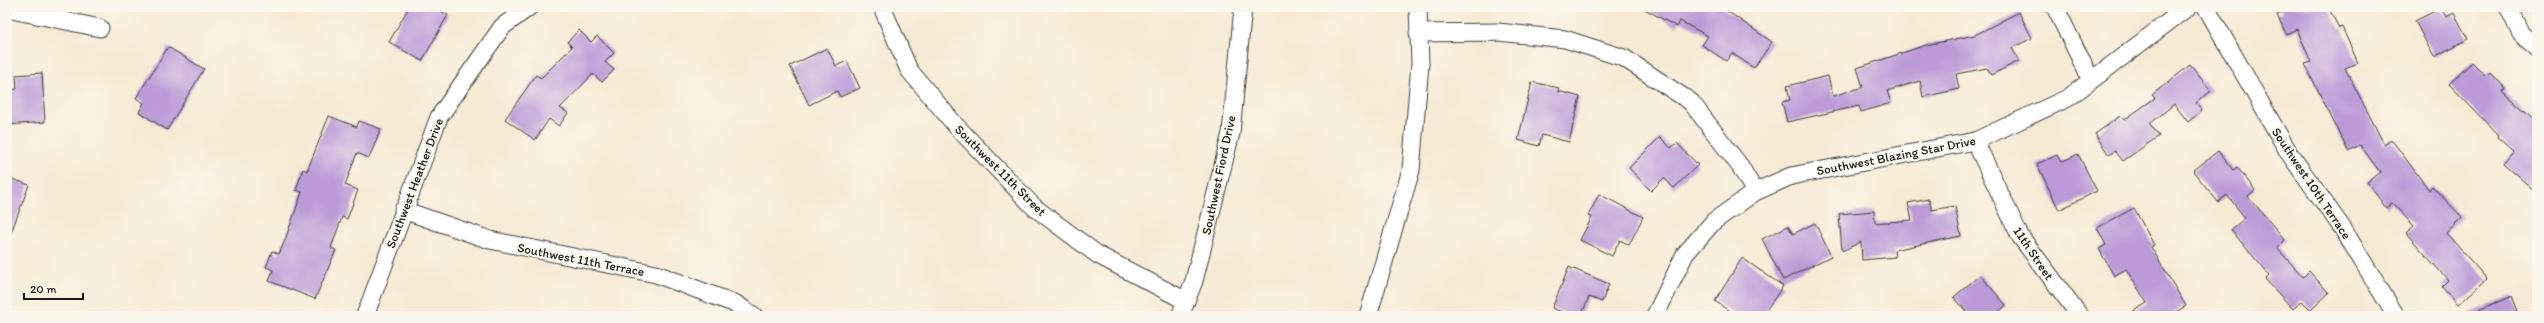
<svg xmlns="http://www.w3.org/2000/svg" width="2544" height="323" viewBox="0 0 2544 323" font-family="Itim,sans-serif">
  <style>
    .building { fill: #bc9ad8 }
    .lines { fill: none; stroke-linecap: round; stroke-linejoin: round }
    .minor-casing { stroke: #3d3b38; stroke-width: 19 }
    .minor { stroke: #fff; stroke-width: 17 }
    .labels { text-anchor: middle; stroke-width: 4; stroke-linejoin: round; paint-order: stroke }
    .street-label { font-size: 13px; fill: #1c1c1c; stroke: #fbf7ec }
  </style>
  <rect width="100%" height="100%" fill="#fbf7ec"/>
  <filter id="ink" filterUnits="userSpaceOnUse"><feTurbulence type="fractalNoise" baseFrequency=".025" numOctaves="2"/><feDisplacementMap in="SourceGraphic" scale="8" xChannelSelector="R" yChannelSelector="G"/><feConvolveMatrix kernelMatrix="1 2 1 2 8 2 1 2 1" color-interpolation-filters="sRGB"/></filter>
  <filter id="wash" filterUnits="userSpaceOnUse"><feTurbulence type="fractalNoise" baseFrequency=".012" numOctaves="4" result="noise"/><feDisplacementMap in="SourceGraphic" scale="16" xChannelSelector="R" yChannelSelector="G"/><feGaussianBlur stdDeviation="0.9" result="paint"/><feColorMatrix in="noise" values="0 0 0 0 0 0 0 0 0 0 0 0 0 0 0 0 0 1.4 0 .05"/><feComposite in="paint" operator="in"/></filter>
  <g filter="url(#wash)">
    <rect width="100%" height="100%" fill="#f6ead4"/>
    <g id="blocks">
      <path class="building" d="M409,7h24l15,8 -26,46 -33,-19z
        M1641,7h80l51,35 -18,26 -22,-15 -6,8 -24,-16 6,-9 -28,-15 -3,6z
        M2281,7h47l11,21 3,-1 16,36 -13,5 39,76 7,-5 38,51 3,-4 30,31 -16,16 41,46 -29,26 -16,-19 6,-6 -42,-47 8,-7 -22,-23 -6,5 -19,-26 13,-10 -20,-27 -12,6 -43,-87 6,-2 -14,-33 -11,5 -9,-19 6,-3z
        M2441,8l5,9 8,-4 14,26 -34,18 -19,-36z
        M2019,12l13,26 -20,10 7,13 -28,14 -4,-7 -31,6 3,15 -36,8 -3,-16 -33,10 4,12 -30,9 -2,-6 -72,16 -5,-20 8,-2 -3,-14 41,-10 5,20 30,-9 -6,-19 69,-23 49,-10z
        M579,30l12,12 6,-6 17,17 -9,9 9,8 -12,12 -9,-8 -33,34 8,5 -9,13 -10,-7 -14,21 -30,-21 31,-44 5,3 31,-31 -5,-5z
        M168,47l36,22 -37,61 -28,-18 5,-9 -8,-5z
        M827,48l9,18 11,-5 13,27 -20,9 -3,-6 -28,14 -19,-39z
        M2472,62l14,14 4,-4 16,17 -3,2 34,31v71l-34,-30 10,-12 -16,-14 1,-2 -49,-51z
        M2190,65l21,26 -15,12 6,8 -14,11 -14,-18 -24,20 9,12 -36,25 -8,-10 -6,4 -14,-21 25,-18 4,4 31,-22 -3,-3z
        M42,73l3,49 -38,3v-35l10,-1 -1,-14z
        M1532,82l27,6 -1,3 22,6 -11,45 -27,-7 -3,11 -21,-6z
        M329,116l28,11 2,-6 22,8 -12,29 -12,-5 -12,32 13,5 -11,29 -5,-2 -11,31 5,2 -21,49 -46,-18 4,-11 -7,-3 6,-16 7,3 6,-14 17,-48 -6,-2 7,-21 4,2z
        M1660,137l11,11 6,-5 21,22 -24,23 -10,-10 -13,13 -22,-23z
        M2218,151l15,19 4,-3 18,23 -7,6 37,44 -8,8 26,29 6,-6 20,22 -18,17 -9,-9 -9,8 -28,-30 4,-4 -38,-45 14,-12 -18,-23 -9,7 -25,-31z
        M2078,154l19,37 -38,19 -22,-46 20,-9 4,7z
        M7,177l22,8 -20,53h-2z
        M1599,194l44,23 -14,28 -9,-5 -8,16 -32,-16 12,-23 -4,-1z
        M1929,199l3,11 23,-4 6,30 -67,14 1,7 -33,3 -1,-18 -19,9 -3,-37 35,-3 1,12 37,-3 -4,-17z
        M2134,208l20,37 -3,2 35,59 -17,10h-44l22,-13 -21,-34 -12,7 -15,-27 7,-4 -9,-17z
        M1815,223l16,33 -48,24 -21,-41 26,-13 5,8z
        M1742,258l41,28 -21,30h-26l-21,-15z
        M1569,267l40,17 -7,18 -13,-5 -8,19h-9l-20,-8z
        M1980,275l26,30 -12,11h-24l-16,-19z
        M2512,296l8,20h-56z"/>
    </g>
  </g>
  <g filter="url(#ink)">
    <use href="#blocks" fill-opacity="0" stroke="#3d3b38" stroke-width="1"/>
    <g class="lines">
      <defs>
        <path id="minor" d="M882,7l27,63 48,57 77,80 64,48 88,46
          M2055,7l36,73
          M2206,7l83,146 54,76 53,87
          M2508,7l13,27 16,14
          M7,9l93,19
          M1418,33l80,-1 67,7 59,19 67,44 49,64 15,26
          M1975,141l45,95 60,80
          M403,210l87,30 166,34 80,30 18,12
          M365,316l74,-199 63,-90 27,-20
          M1180,316l14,-35 37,-148 12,-126
          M1368,316l43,-146 9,-106 -2,-57
          M1655,316l30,-62 29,-33 41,-29 36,-16 184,-35 93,-43 120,-91"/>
      </defs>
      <use href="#minor" class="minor-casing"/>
      <use href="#minor" class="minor"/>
    </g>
  </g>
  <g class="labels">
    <g class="street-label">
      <text transform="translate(1896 155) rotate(-11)" y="5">Southwest Blazing Star Drive</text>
      <text transform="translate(1001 170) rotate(45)" y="5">Southwest 11th Street</text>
      <text transform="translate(1218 175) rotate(-78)" y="5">Southwest Fiord Drive</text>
      <text transform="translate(414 183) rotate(-69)" y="5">Southwest Heather Drive</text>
      <text transform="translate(2312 183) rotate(56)" y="5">Southwest 10th Terrace</text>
      <text transform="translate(2034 253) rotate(56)" y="5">11th Street</text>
      <text transform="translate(581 259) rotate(11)" y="5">Southwest 11th Terrace</text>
    </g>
  </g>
  <rect width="2544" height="323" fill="none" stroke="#fbf7ec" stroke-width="24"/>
  <path d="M24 293v6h59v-6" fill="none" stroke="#1c1c1c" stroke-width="2"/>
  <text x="30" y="293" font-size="12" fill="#1c1c1c" stroke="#fbf7ec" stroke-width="3" paint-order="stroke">20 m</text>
</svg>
